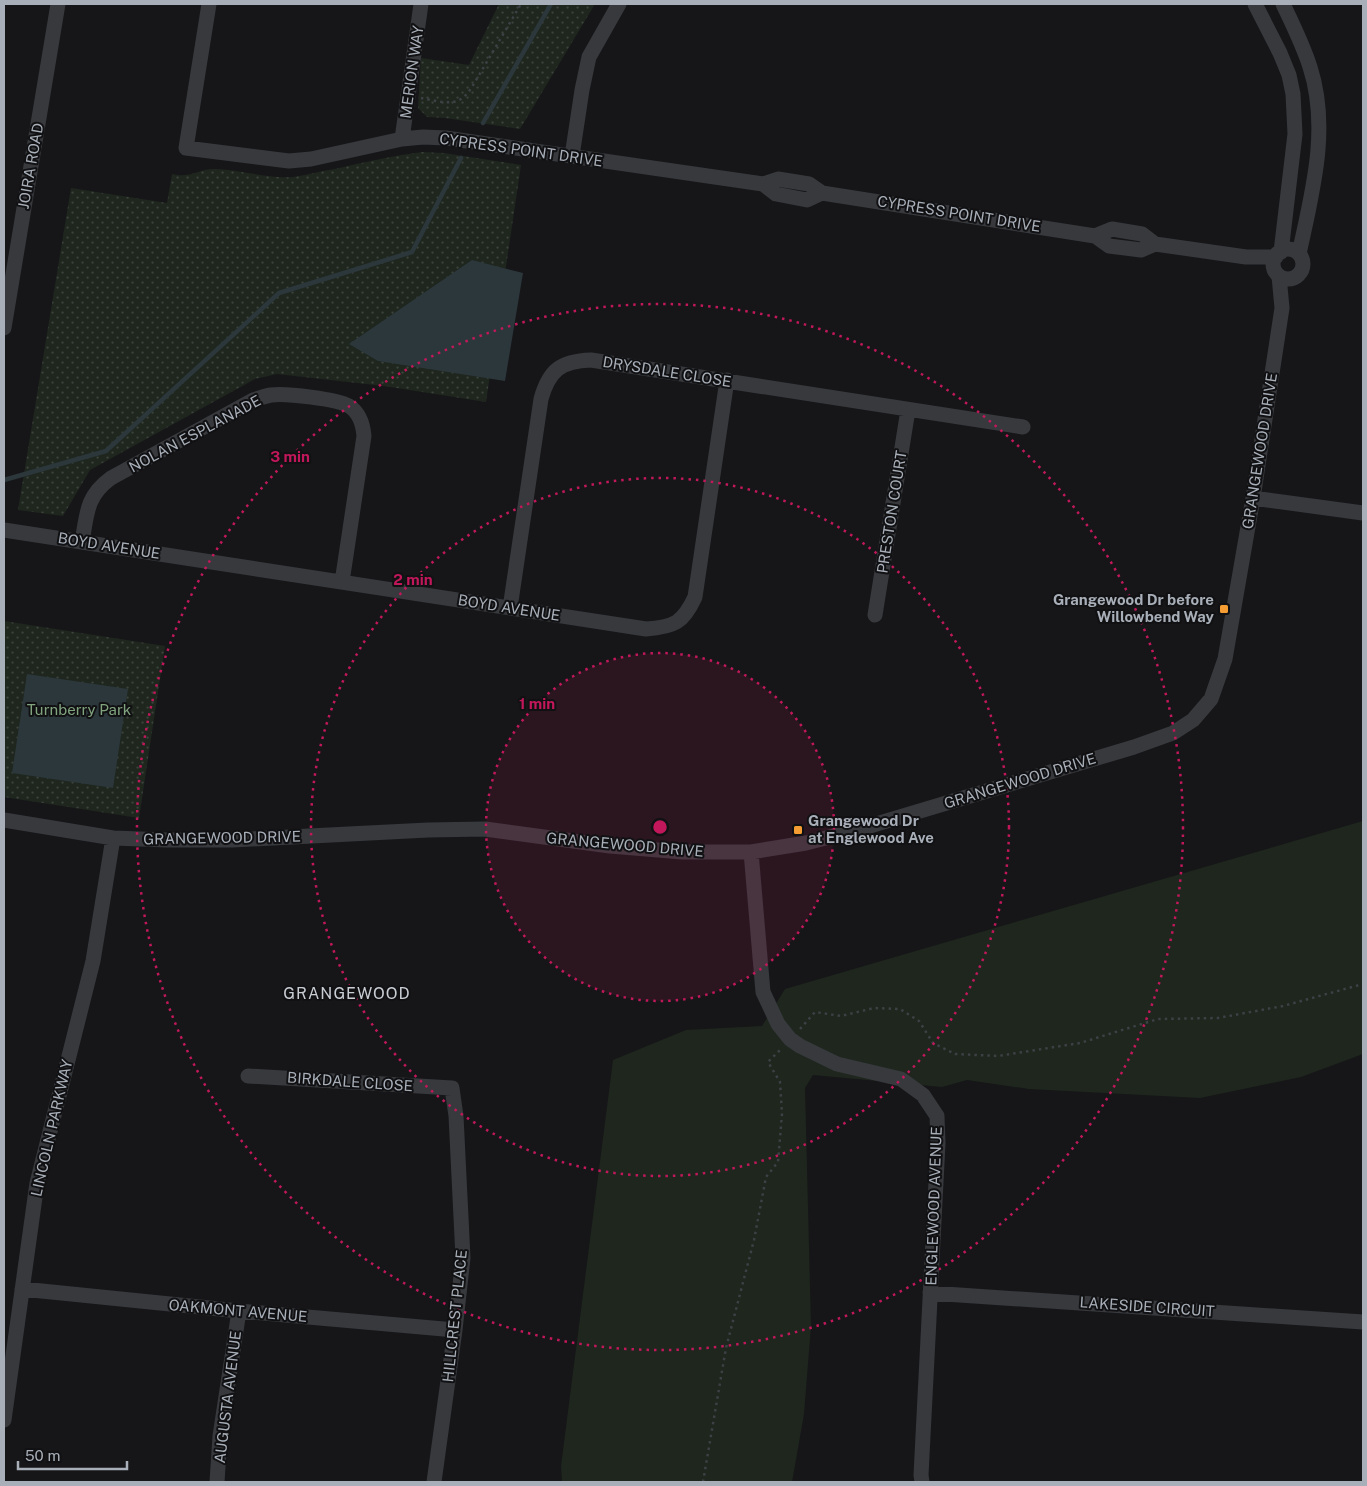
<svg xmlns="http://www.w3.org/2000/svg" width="1367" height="1486" viewBox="0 0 1367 1486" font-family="'Public Sans',sans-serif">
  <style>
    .grass { fill: #1e261e }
    .park { fill: url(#park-dots) }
    .water { fill: #2c373c }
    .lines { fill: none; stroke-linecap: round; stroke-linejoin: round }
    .stream { stroke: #2c373c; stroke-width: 4.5 }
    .path { stroke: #3d4044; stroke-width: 2.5; stroke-dasharray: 2.5 4; stroke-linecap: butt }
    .minor { stroke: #37393d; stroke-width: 15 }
    .ring { fill: none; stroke: #c2185b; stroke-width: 2.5; stroke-dasharray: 2.5 5 }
    .poi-dot { fill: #f59d32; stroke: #111113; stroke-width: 2 }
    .labels { text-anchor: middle; stroke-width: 4; stroke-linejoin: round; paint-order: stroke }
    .street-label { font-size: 15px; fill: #a8afb8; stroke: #111113 }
    .poi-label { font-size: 15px; font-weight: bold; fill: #a8afb8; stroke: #111113; text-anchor: end }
    .park-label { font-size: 15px; fill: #81a47f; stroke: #111113 }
    .neighbourhood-label { font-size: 16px; letter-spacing: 1px; fill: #c9cdd4; stroke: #111113 }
    .centre { fill: #c2185b; stroke: #111113; stroke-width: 2.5 }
    .ring-label { font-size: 15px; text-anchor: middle; font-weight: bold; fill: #c2185b; stroke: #111113; stroke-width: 4; stroke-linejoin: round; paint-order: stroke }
  </style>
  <defs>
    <pattern id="park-dots" width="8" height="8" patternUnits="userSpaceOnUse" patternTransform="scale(1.25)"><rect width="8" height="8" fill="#1e261e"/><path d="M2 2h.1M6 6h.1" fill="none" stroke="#3c433d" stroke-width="1.8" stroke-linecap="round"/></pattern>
  </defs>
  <rect width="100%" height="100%" fill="#161618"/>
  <path class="grass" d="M1363,821v233l-62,23 -101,21 -171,-9 -62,-9 -25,7 -129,-12 -8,13 6,238 -7,88 -12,68h-230l-1,-16 52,-406 73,-30 76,-4 23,-37z"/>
  <path class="park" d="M499,4h96l-75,125 -75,-11 -18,-1 -9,-9 3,-50 48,7z
    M422,152l22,1 77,12 -35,237 -102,-16 -107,-12 -22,5 -165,91 -27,46 -45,-6 53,-322 96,15 5,-29c19,5 27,-6 44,-5 26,1 51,10 77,8 14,-2 28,-6 42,-8 29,-7 57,-13 87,-17z
    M4,621l161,25 -26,172 -135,-21z"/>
  <path class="water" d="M472,260l51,13 -18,108 -127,-20 -29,-17z
    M27,674l101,15 -15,99 -101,-15z"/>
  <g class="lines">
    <path class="stream" d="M483,123l68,-119
      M4,480l102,-29 173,-158 133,-41 49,-94"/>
    <path class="path" d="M421,98c12,2 30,8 40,1 5,-3 8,-8 11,-12l49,-83
      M800,1029l15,-17 26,4 33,-8 26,1 19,12 14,22 22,11 43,2 82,-13 78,-24 60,-1 65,-12 80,-22
      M703,1482l23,-134 28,-108 12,-63 12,-15 4,-48 -2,-32 -12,-20 13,-13"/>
    <path class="minor" d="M209,4l-23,144 103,13 22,-2 91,-20 21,-2 23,1 317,46 13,10 31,6 15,-7
      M1255,4l25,49 9,22 4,19 2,40 -14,118
      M1283,4c10,21 20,41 27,63 20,62 2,126 -11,187
      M402,139l19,-135
      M572,156l10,-66 7,-33 30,-53
      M763,184l15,-5 31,5 13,9 273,43 14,10 32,4 14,-6
      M1095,236l17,-7 30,5 13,10 91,13h30
      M1273 264a15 15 0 1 1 30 0a15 15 0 1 1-30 0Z
      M4,328l54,-324
      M1253,498l110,15
      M4,530l642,99c28,-2 37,-6 49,-32l32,-217
      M82,542c5,-28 4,-46 29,-64l142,-78c6,-2 12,-4 18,-5 15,-2 66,4 78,11 11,7 14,18 15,30l-22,146
      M510,608l31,-209c8,-29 20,-38 50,-39l432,67
      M875,615l33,-205
      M4,820l109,18 54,2h65l196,-10 57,-1 125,17 72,6h69l55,-9 47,-12 281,-84 39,-14 20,-13 18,-21 14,-40 28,-161 29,-190 -3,-32
      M751,852l12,140 15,32 12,15 10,7 37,18 64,15 22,16 14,21 1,27 -17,332 1,7
      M248,1076l204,12 4,28 7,142 -8,72 -21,152
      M22,1289l217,22 216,19
      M930,1293l433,29
      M4,1420l33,-237 56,-222 20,-123
      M217,1482l3,-46 19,-125"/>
  </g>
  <circle cx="660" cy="827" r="174" fill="#c2185b" fill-opacity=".12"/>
  <g class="ring">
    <circle cx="660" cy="827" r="174"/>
    <circle cx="660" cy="827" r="349"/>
    <circle cx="660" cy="827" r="523"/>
  </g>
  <g class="poi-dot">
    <rect x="1219" y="604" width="10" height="10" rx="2.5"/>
    <rect x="793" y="825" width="10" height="10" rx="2.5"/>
  </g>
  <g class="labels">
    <g class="street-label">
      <text transform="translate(412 72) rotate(-82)" y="5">MERION WAY</text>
      <text transform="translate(521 150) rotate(8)" y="5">CYPRESS POINT DRIVE</text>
      <text transform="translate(31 166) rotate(-80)" y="5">JOIRA ROAD</text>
      <text transform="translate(959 214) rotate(9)" y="5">CYPRESS POINT DRIVE</text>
      <text transform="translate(667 372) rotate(9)" y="5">DRYSDALE CLOSE</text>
      <text transform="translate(195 434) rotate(-28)" y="5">NOLAN ESPLANADE</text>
      <text transform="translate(1260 451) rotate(-81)" y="5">GRANGEWOOD DRIVE</text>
      <text transform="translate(892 512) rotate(-81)" y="5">PRESTON COURT</text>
      <text transform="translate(109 546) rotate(9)" y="5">BOYD AVENUE</text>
      <text transform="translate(509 608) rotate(9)" y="5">BOYD AVENUE</text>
      <text transform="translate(1020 781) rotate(-17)" y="5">GRANGEWOOD DRIVE</text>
      <text transform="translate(222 838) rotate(-1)" y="5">GRANGEWOOD DRIVE</text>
      <text transform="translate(625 845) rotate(5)" y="5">GRANGEWOOD DRIVE</text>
      <text transform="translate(350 1082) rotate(4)" y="5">BIRKDALE CLOSE</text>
      <text transform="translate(52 1128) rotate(-77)" y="5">LINCOLN PARKWAY</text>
      <text transform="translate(934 1206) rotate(-88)" y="5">ENGLEWOOD AVENUE</text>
      <text transform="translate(1147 1307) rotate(4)" y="5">LAKESIDE CIRCUIT</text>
      <text transform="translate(238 1311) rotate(5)" y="5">OAKMONT AVENUE</text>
      <text transform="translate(455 1316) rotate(-84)" y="5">HILLCREST PLACE</text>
      <text transform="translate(228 1397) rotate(-83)" y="5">AUGUSTA AVENUE</text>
    </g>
    <g class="poi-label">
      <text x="1214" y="605">Grangewood Dr before<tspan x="1214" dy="17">Willowbend Way</tspan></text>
      <text x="808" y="826" text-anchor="start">Grangewood Dr<tspan x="808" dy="17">at Englewood Ave</tspan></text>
    </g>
    <g class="park-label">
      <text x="79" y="715">Turnberry Park</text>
    </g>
    <g class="neighbourhood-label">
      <text x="347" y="999">GRANGEWOOD</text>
    </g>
  </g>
  <circle cx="660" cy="827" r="8" class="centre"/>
  <g class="ring-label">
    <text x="290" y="462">3 min</text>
    <text x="413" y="585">2 min</text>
    <text x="537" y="709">1 min</text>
  </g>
  <rect width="1367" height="1486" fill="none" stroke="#a8afb8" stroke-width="10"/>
  <path d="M18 1461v8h109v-8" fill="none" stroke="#a8afb8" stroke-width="2.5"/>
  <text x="25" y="1461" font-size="15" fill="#a8afb8" stroke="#111113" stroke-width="4" paint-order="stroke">50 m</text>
</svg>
